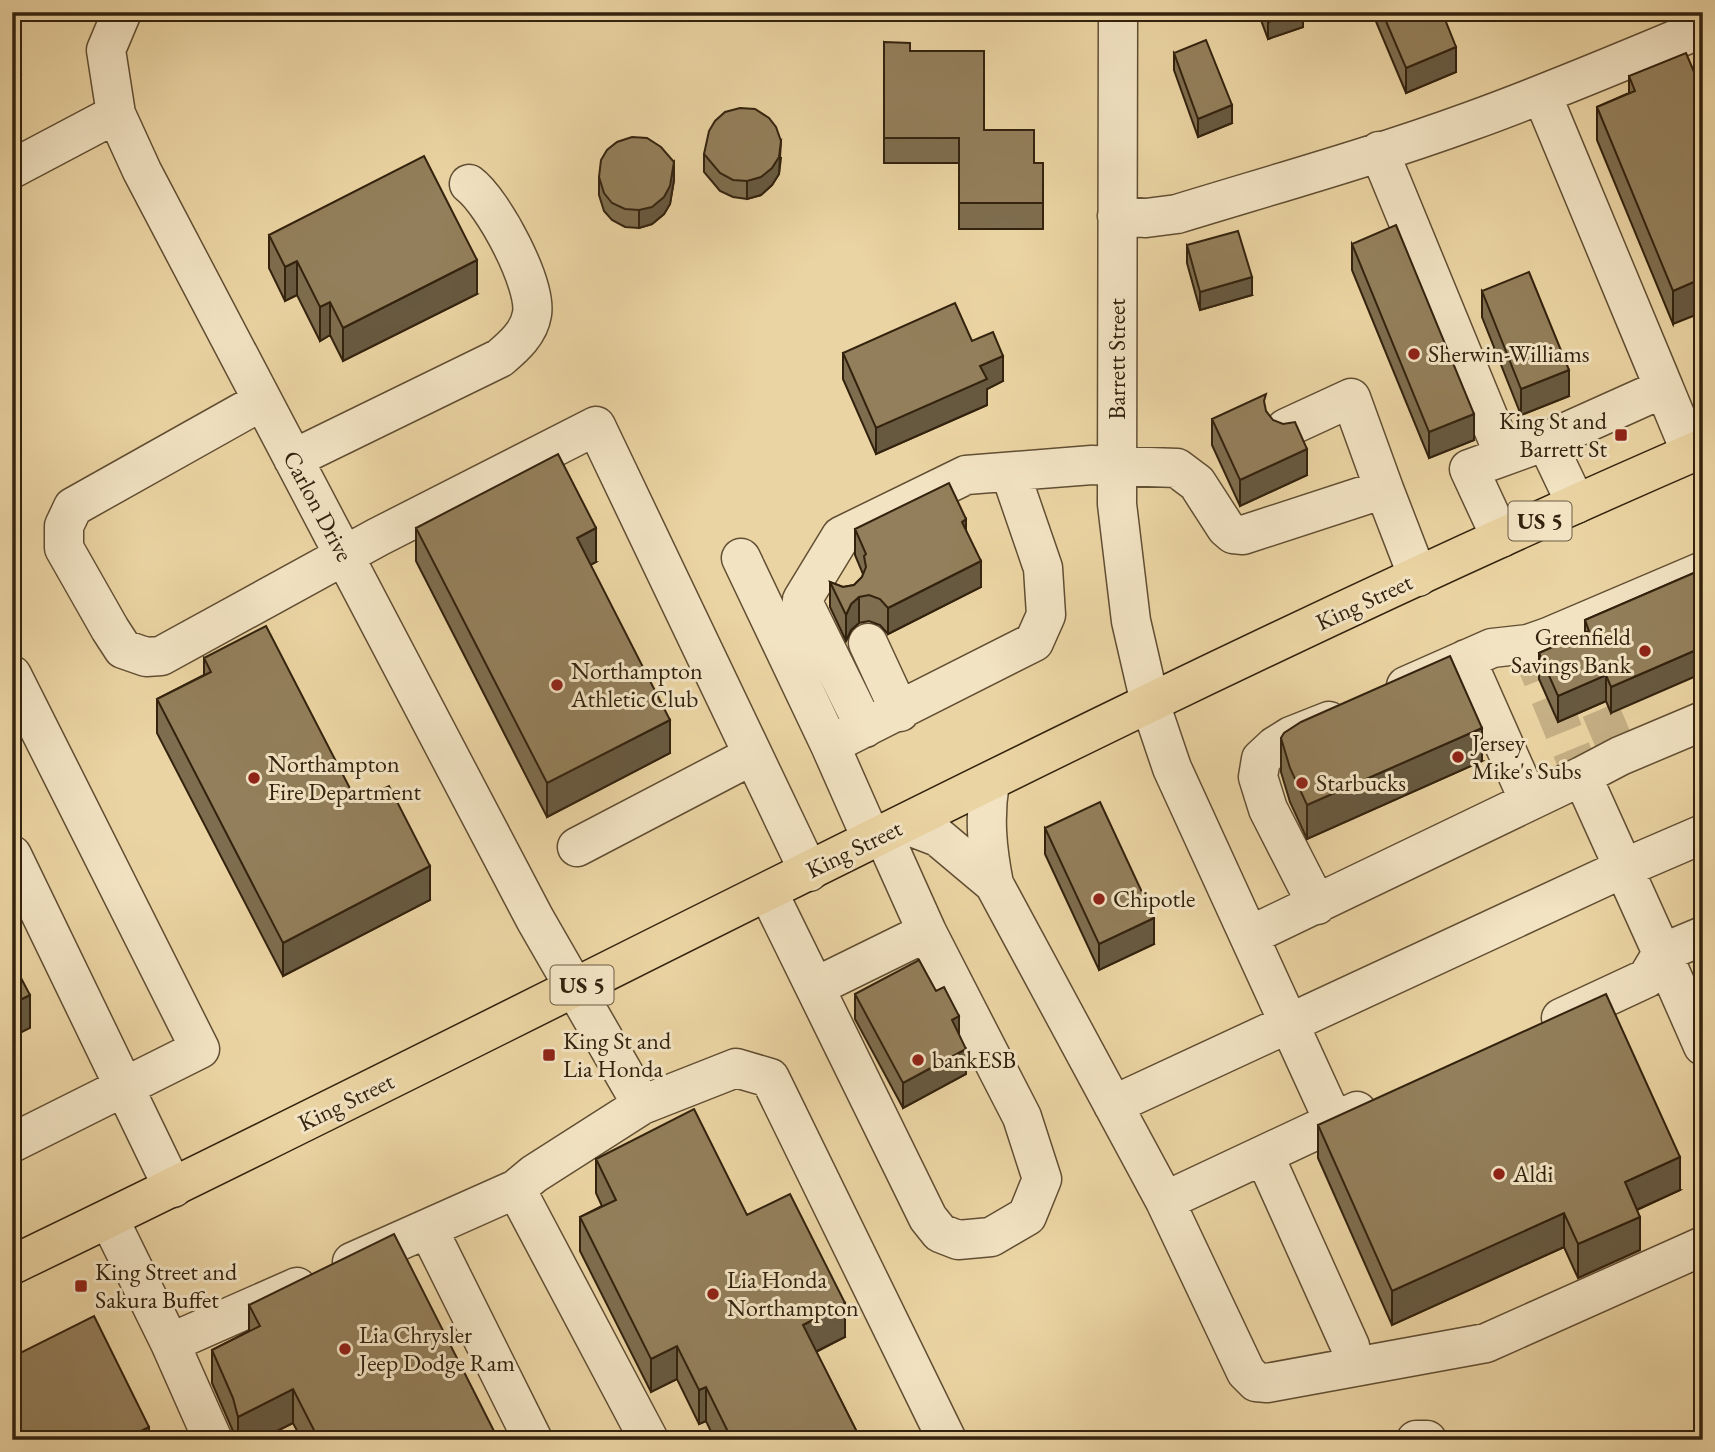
<svg xmlns="http://www.w3.org/2000/svg" width="1715" height="1452" viewBox="0 0 1715 1452" font-family="'EB Garamond',serif">
  <style>
    .lines { fill: none; stroke-linecap: round; stroke-linejoin: round }
    .minor-tunnel { stroke: #c6b085; stroke-width: 38; stroke-dasharray: 38 19; stroke-linecap: butt }
    .minor-casing { stroke: #614e33; stroke-width: 41 }
    .major-casing { stroke: #33220e; stroke-width: 41 }
    .minor { stroke: #f2e3c3; stroke-width: 38 }
    .major { stroke: #ebd4a3; stroke-width: 38 }
    .wall { fill: #7e6d4e; stroke: #33220e; stroke-width: 2 }
    .shaded-wall { fill: #675940; stroke: #33220e; stroke-width: 2 }
    .building { fill: #937f5b; stroke: #33220e; stroke-width: 2 }
    .poi-dot { fill: #8f2418; stroke: #f2e3c3; stroke-width: 2.5 }
    .labels { text-anchor: middle; stroke-width: 6; stroke-linejoin: round; paint-order: stroke }
    .shield { fill: #f2e3c3; stroke: #6c5c44; stroke-width: 2 }
    .shield-label { font-size: 23px; font-weight: bold; fill: #33220e }
    .poi-label { font-size: 24px; fill: #33220e; stroke: #f2e3c3; text-anchor: start }
    .street-label { font-size: 24px; fill: #33220e; stroke: #f2e3c3 }
  </style>
  <rect width="100%" height="100%" fill="#ebd4a3"/>
  <filter id="stains"><feTurbulence type="fractalNoise" baseFrequency=".00286" numOctaves="4"/><feColorMatrix values="0 0 0 0 .2 0 0 0 0 .09 0 0 0 0 .02 0 0 0 .5 -.17"/></filter>
  <radialGradient id="worn" r=".72"><stop offset=".6" stop-color="#630" stop-opacity="0"/><stop offset="1" stop-color="#630" stop-opacity=".3"/></radialGradient>
  <g class="lines">
    <path class="minor-tunnel" d="M1528,644l54,132
      M1578,657l42,99"/>
    <defs>
      <path id="minor" d="M122,12l-16,38 10,64 26,57 393,748 107,186
        M1118,12l-1,492 14,117 19,82 22,65 162,354
        M1542,95l122,293
        M1379,151l125,304
        M12,169l104,-55
        M1117,216l29,2 31,-4c98,-30 198,-58 294,-93 78,-28 155,-61 232,-93
        M262,401l-189,106 -9,19v22l46,81 13,20 23,8 15,-1 217,-119 218,-111 213,446
        M1546,441l30,63
        M293,459l207,-101c14,-12 29,-25 32,-44 5,-30 -39,-112 -63,-130
        M1384,489l34,88
        M1501,538l-32,-69 77,-28 118,-53 27,65
        M741,558l89,187
        M868,643l32,69
        M1466,659l63,142
        M12,675l188,374 -188,94
        M1406,686l86,-38 36,-4 20,-7 155,-66
        M1703,721l-83,35 -38,20 80,177 41,-17
        M865,728l-63,-128 39,-64 125,-61 126,-10 85,3 20,15 29,45 7,6 10,1 141,-46 -33,-91 -65,30
        M990,782c-6,36 -3,66 4,102l171,317 81,171 10,10 11,1 219,-40 217,-97
        M904,824l34,13 56,47
        M872,840l-42,-95 204,-103 12,-27 -3,-47 -33,-96
        M577,847l176,-92
        M12,855l161,333
        M768,892l160,326 12,15 18,7 33,-3 36,-21 15,-37 -20,-62 -95,-185 -44,-98
        M1317,905l-49,-96 -10,-32 3,-18 14,-13 16,-10 38,-15
        M1249,936l333,-160
        M1662,953l41,93
        M815,987l112,-55
        M1561,1018l86,-40 15,-25
        M1113,1105l511,-237 79,-34
        M1264,1155l86,191 4,21
        M1165,1201l192,-90
        M109,1219l61,124 43,97
        M433,1226l3,19 97,195
        M352,1262l164,-73
        M170,1343l127,-56
        M649,1440l-133,-251 18,-15 108,-69 94,-37 34,10 177,362
        M1416,1440h11"/>
      <path id="major" d="M12,1265c564,-271 1116,-568 1691,-817"/>
    </defs>
    <use href="#minor" class="minor-casing"/>
    <use href="#major" class="major-casing"/>
    <use href="#minor" class="minor"/>
    <use href="#major" class="major"/>
  </g>
  <path class="wall" d="M1258,12h45v15l-35,12z
    M1372,12h70l14,60 -50,21z
    M884,42l26,9 74,79 50,33h9v66h-84v-66h-75z
    M1174,53l58,70 -34,14 -24,-67z
    M1629,76l74,17 -30,231 -76,-184v-33l32,-14z
    M704,154l77,4 -2,16 -7,11 -11,10 -14,4 -14,-2 -13,-6 -16,-19z
    M599,177l75,3 -4,24 -6,10 -12,10 -13,4 -14,-1 -13,-7 -8,-9 -5,-16z
    M269,235l208,59 -134,67 -13,-26 -10,6 -23,-46 -12,6 -16,-33z
    M1352,244l122,196 -45,18 -77,-188z
    M1187,245l65,50 -52,15 -13,-47z
    M1482,291l87,105 -48,19 -39,-98z
    M972,341l31,40 -16,8v16l-111,49 -33,-75v-26z
    M1266,411l41,64 -67,31 -28,-61v-26z
    M416,528l180,34 -6,3 80,188 -123,64 -131,-256z
    M855,529l111,2 15,56 -93,47 -8,-9 -11,-4 -10,2 -8,7 -5,11 -16,-34v-25l13,5 11,-2 8,-8 1,-3 -8,-19z
    M1703,569l-92,144 -5,-12 -48,21 -19,-43v-26l46,-20v-13z
    M204,658l153,144 73,98 -147,76 -126,-243v-34l47,-24z
    M1281,738l201,23 -175,78 -17,-37 -9,-30z
    M1045,828l109,116 -55,26 -54,-116z
    M936,991l23,44 7,39 -63,34 -48,-89v-25z
    M1318,1125l362,65 -43,20 3,40 -62,28 -14,-31 -172,78 -74,-167z
    M596,1159l151,56 98,122 -29,15 45,88h-146l-9,-19 -7,3 -22,-45 -26,13 -71,-141v-34l22,-11 -6,-13z
    M249,1305l248,135h-195l-9,-17 -34,17h-24l-2,-9 -21,-48v-33l37,-19z
    M12,1357l137,83h-137z"/>
  <path class="shaded-wall" d="M1296,12h7v15l-35,12v-17z
    M1456,47v25l-50,21v-25z
    M21,74v34l-9,5v-34z
    M1232,105v18l-34,14v-18z
    M781,141l-2,33 -7,11 -11,10 -14,4v-18z
    M674,162v18l-4,24 -6,10 -12,10 -13,4v-18z
    M477,260v34l-134,67v-33z
    M297,261v34l-12,6v-34z
    M1252,277v18l-52,15v-18z
    M1703,278v34l-30,12v-33z
    M330,302v33l-10,6v-34z
    M1003,356v25l-16,8v16l-111,49v-26l104,-62z
    M1569,370v26l-48,19v-26z
    M1474,414v26l-45,18v-26z
    M1307,449v26l-67,31v-26z
    M966,519v26l-4,-23z
    M596,528v34l-19,10v-34z
    M981,561v26l-93,47v-26z
    M859,597v26l-8,7 -5,11v-26l5,-11z
    M1703,647v26l-92,40v-26z
    M1606,675v26l-48,21v-26z
    M670,720v33l-123,64v-34z
    M1482,728v33l-175,78v-34z
    M430,866v34l-147,76v-33z
    M1154,918v26l-55,26v-26z
    M30,995v33l-18,9v-33z
    M959,1016v26l-7,-22z
    M966,1049v25l-63,34v-25z
    M1680,1157v33l-55,25v-33z
    M1564,1213v34l-172,78v-34z
    M1640,1217v33l-62,28v-34z
    M845,1303v34l-42,21v-33z
    M677,1346v33l-26,13v-33z
    M706,1387v34l-7,3v-34z
    M293,1389v34l-34,17h-21v-23z
    M149,1427v13h-26z"/>
  <path class="building" d="M1264,12h32l-28,10z
    M1382,12h60l14,35 -50,21z
    M1206,40l26,65 -34,14 -24,-66z
    M884,42l26,1v8h74v79h50v33h9v40h-84v-65h-75z
    M1686,53l17,40v185l-30,13 -76,-184 38,-16 -6,-15z
    M12,58l9,16 -9,5z
    M740,108l15,1 14,9 7,9 5,14 -2,16 -7,11 -11,9 -14,4 -14,-1 -13,-7 -16,-19 5,-23 6,-10 10,-9z
    M632,137l15,1 14,9 13,15 -4,24 -6,11 -12,10 -13,3 -14,-1 -13,-6 -8,-10 -5,-16 2,-17 6,-10 10,-8z
    M424,156l53,104 -134,68 -13,-26 -10,5 -23,-46 -12,6 -16,-32z
    M1396,225l78,189 -45,18 -77,-188z
    M1238,231l14,46 -52,15 -13,-47z
    M1529,272l40,98 -48,19 -39,-98z
    M955,303l17,38 21,-9 10,24 -23,10 7,13 -111,49 -33,-75z
    M1266,394l-2,7 2,10 7,9 10,4 12,-2 12,27 -67,31 -28,-61z
    M558,454l38,74 -19,10 93,182 -123,63 -131,-255z
    M949,483l17,36 -4,3 19,39 -93,47 -8,-9 -11,-4 -10,2 -8,7 -5,11 -16,-33 13,5 11,-2 8,-8 4,-10 -2,-11 2,-2 -11,-25z
    M1703,569v78l-92,40 -5,-12 -48,21 -19,-43 50,-22 -4,-11z
    M266,626l91,176 32,-16 41,80 -147,77 -126,-244 54,-27 -7,-14z
    M1450,656l32,72 -175,77 -17,-37 -9,-30 3,-5 17,-11z
    M1100,802l54,116 -55,26 -54,-116z
    M919,960l17,31 8,-4 15,29 -7,4 14,29 -63,34 -48,-89z
    M12,961l18,34 -18,9z
    M1606,994l74,163 -55,25 15,35 -62,27 -14,-31 -172,78 -74,-166z
    M694,1109l53,106 43,-21 55,109 -42,22 58,115h-129l-26,-53 -7,3 -22,-44 -26,13 -71,-142 36,-17 -20,-41z
    M394,1234l103,203 -7,3h-171l-26,-51 -55,28 -5,-19 -21,-48 48,-24 -11,-21z
    M94,1316l55,111 -26,13h-104l-7,-14v-69z"/>
  <g class="poi-dot">
    <circle cx="1414" cy="354" r="7"/>
    <rect x="1614" y="428" width="14" height="14" rx="3.5"/>
    <circle cx="1645" cy="651" r="7"/>
    <circle cx="557" cy="685" r="7"/>
    <circle cx="1458" cy="757" r="7"/>
    <circle cx="254" cy="778" r="7"/>
    <circle cx="1302" cy="783" r="7"/>
    <circle cx="1099" cy="899" r="7"/>
    <rect x="542" y="1048" width="14" height="14" rx="3.5"/>
    <circle cx="918" cy="1060" r="7"/>
    <circle cx="1499" cy="1174" r="7"/>
    <rect x="74" y="1279" width="14" height="14" rx="3.5"/>
    <circle cx="713" cy="1294" r="7"/>
    <circle cx="345" cy="1349" r="7"/>
  </g>
  <g class="labels">
    <g class="shield">
      <rect x="1508.5" y="501.5" width="63" height="39" rx="5"/>
      <rect x="550.5" y="965.5" width="63" height="39" rx="5"/>
    </g>
    <g class="shield-label">
      <text x="1540" y="529">US 5</text>
      <text x="582" y="993">US 5</text>
    </g>
    <g class="poi-label">
      <text x="1428" y="362">Sherwin-Williams</text>
      <text x="1607" y="429" text-anchor="end">King St and<tspan x="1607" dy="28">Barrett St</tspan></text>
      <text x="1631" y="645" text-anchor="end">Greenfield<tspan x="1631" dy="28">Savings Bank</tspan></text>
      <text x="571" y="679">Northampton<tspan x="571" dy="28">Athletic Club</tspan></text>
      <text x="1472" y="751">Jersey<tspan x="1472" dy="28">Mike's Subs</tspan></text>
      <text x="268" y="772">Northampton<tspan x="268" dy="28">Fire Department</tspan></text>
      <text x="1316" y="791">Starbucks</text>
      <text x="1113" y="907">Chipotle</text>
      <text x="563" y="1049">King St and<tspan x="563" dy="28">Lia Honda</tspan></text>
      <text x="932" y="1068">bankESB</text>
      <text x="1513" y="1182">Aldi</text>
      <text x="95" y="1280">King Street and<tspan x="95" dy="28">Sakura Buffet</tspan></text>
      <text x="727" y="1288">Lia Honda<tspan x="727" dy="28">Northampton</tspan></text>
      <text x="359" y="1343">Lia Chrysler<tspan x="359" dy="28">Jeep Dodge Ram</tspan></text>
    </g>
    <g class="street-label">
      <text transform="translate(1117 359) rotate(-90)" y="8">Barrett Street</text>
      <text transform="translate(318 506) rotate(62)" y="8">Carlon Drive</text>
      <text transform="translate(1364 602) rotate(-25)" y="8">King Street</text>
      <text transform="translate(854 849) rotate(-26)" y="8">King Street</text>
      <text transform="translate(346 1102) rotate(-26)" y="8">King Street</text>
    </g>
  </g>
  <rect width="1715" height="1452" fill="none" stroke="#ebd4a3" stroke-width="42"/>
  <rect x="14" y="14" width="1687" height="1424" fill="none" stroke="#33220e" stroke-width="3.5"/>
  <rect x="21" y="21" width="1673" height="1410" fill="none" stroke="#33220e" stroke-width="2"/>
  <rect width="100%" height="100%" filter="url(#stains)"/>
  <rect width="100%" height="100%" fill="url(#worn)"/>
</svg>
